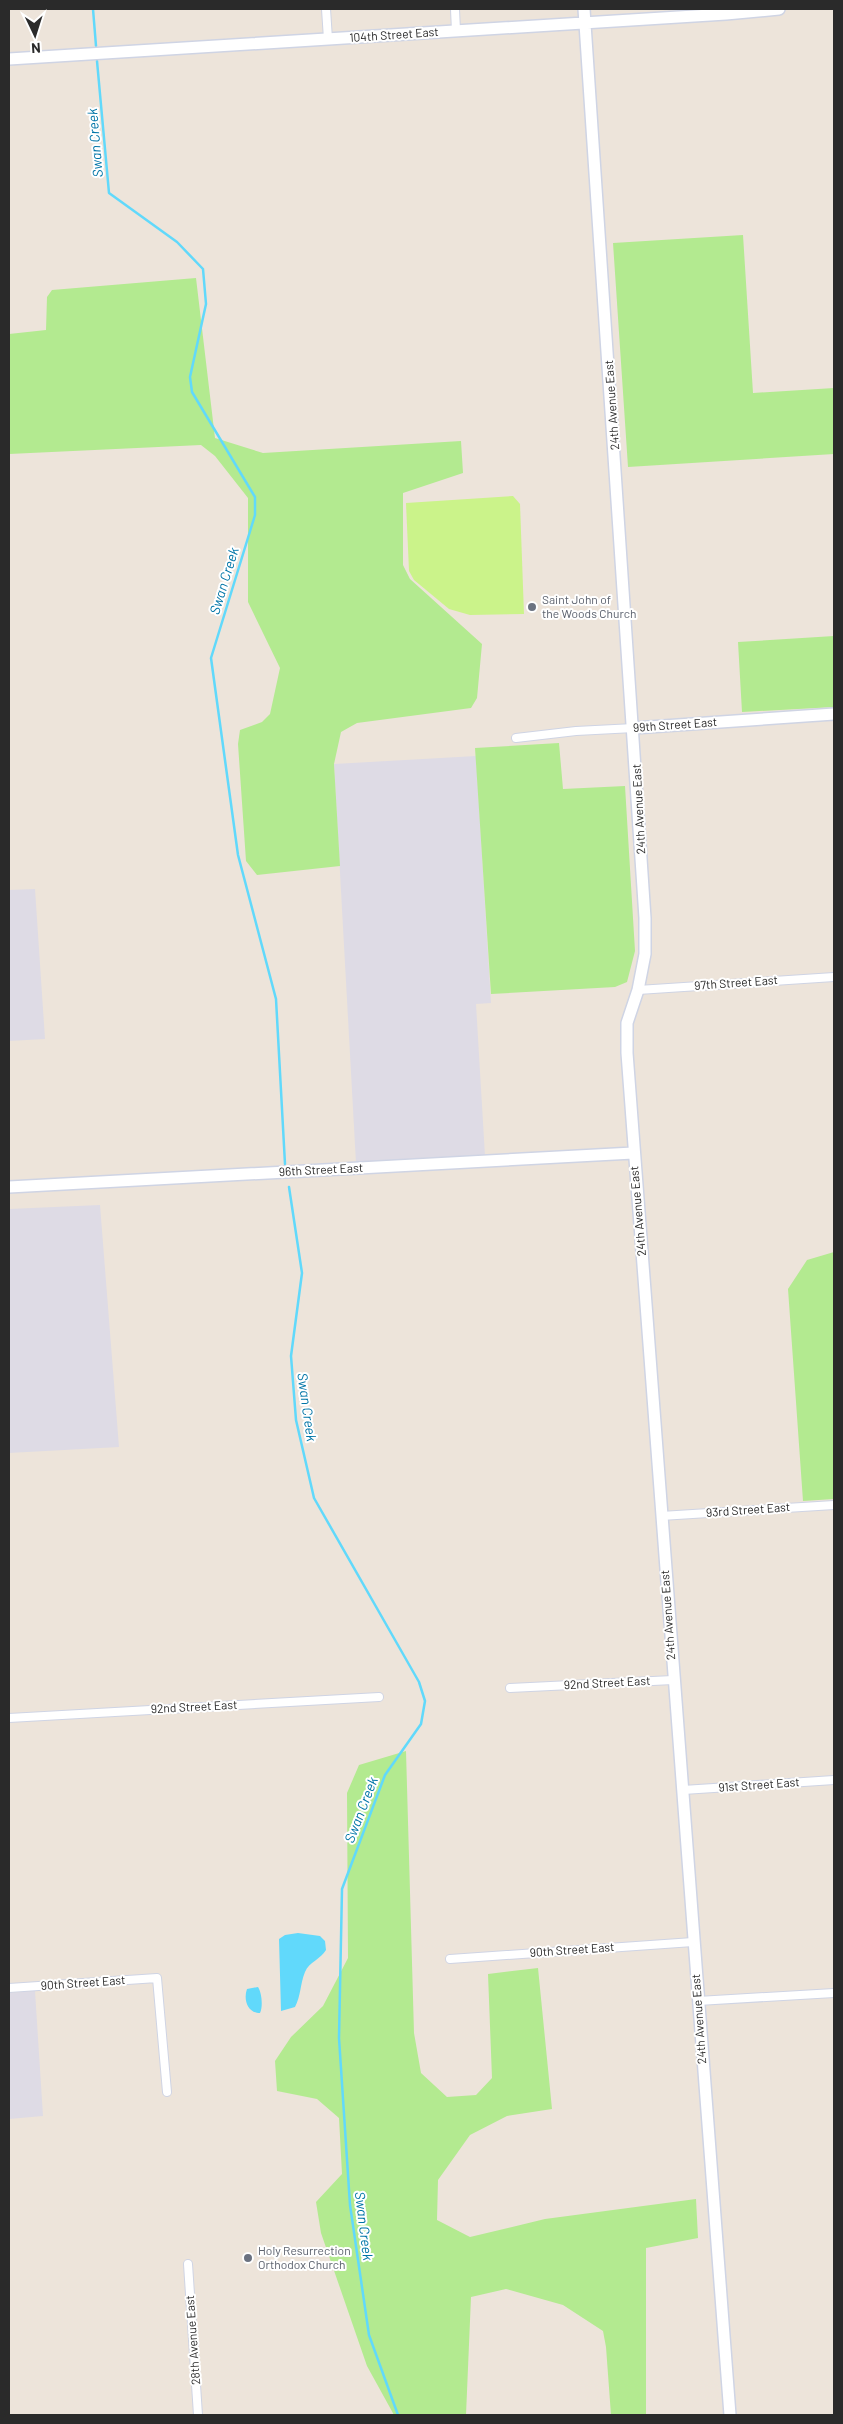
<svg xmlns="http://www.w3.org/2000/svg" width="843" height="2424" viewBox="0 0 843 2424" font-family="Barlow,sans-serif">
  <style>
    .industrial { fill: #dedbe5 }
    .green { fill: #b3ea90 }
    .pitch { fill: #cbf38a }
    .water { fill: #61d9fb }
    .lines { fill: none; stroke-linecap: round; stroke-linejoin: round }
    .stream { stroke: #61d9fb; stroke-width: 2.5 }
    .street-casing { stroke: #cfd4e4; stroke-width: 10 }
    .secondary-casing { stroke: #cfd4e4; stroke-width: 14 }
    .street { stroke: #fff; stroke-width: 8 }
    .secondary { stroke: #fff; stroke-width: 11 }
    .worship-dot { fill: #6b7280; stroke: #fff; stroke-width: 2 }
    .labels { text-anchor: middle; stroke-width: 4; stroke-linejoin: round; paint-order: stroke }
    .street-label { font-size: 12px; fill: #2a2a2a; stroke: #fff }
    .worship-label { font-size: 12px; fill: #5b616d; stroke: #fff; text-anchor: start }
    .water-label { font-size: 14px; font-style: italic; fill: #0075a7; stroke: #fff }
  </style>
  <rect width="100%" height="100%" fill="#ede4da"/>
  <path class="industrial" d="M476,756l15,247 -15,1 9,152 -129,7 -22,-399z
    M35,889l10,150 -36,2v-151z
    M100,1205l19,242 -110,6v-244z
    M35,1991l8,125 -34,3v-126z"/>
  <path class="green" d="M743,235l10,158 81,-5v66l-206,13 -15,-224z
    M196,278l19,160 48,15 198,-12 2,32 -60,20v72l7,14 72,65 -5,54 -6,10 -114,15 -16,9 -7,32 6,102 -83,9 -11,-14 -8,-117 2,-14 22,-8 8,-8 10,-46 -32,-66v-104l-33,-42 -14,-11 -192,9v-120l37,-4 1,-33 5,-7z
    M834,636v71l-92,5 -4,-70z
    M559,743l4,46 62,-3 10,165 -8,31 -12,5 -124,7 -16,-246z
    M834,1252v247l-31,2 -15,-212 19,-29z
    M406,1751l8,282 7,40 26,24 29,-2 16,-17 -4,-104 50,-6 14,141 -45,7 -37,19 -32,45 -1,40 33,17 75,-18 151,-20 2,39 -52,10v167h-35l-5,-68 -3,-16 -40,-26 -57,-16 -35,8 -5,118h-72l-27,-49 -46,-133 -5,-31 26,-28 -3,-56 -22,-19 -40,-8 -2,-30 16,-24 32,-31 25,-48 -1,-165 12,-28z"/>
  <path class="pitch" d="M513,496l7,8 4,110 -54,1 -21,-6 -35,-29 -5,-9 -3,-68z"/>
  <path class="water" d="M298,1933l22,3 5,5 1,9c-5,9 -17,12 -21,22 -5,12 -4,24 -10,35l-14,4 -2,-72 6,-4z
    M258,1987c4,6 5,20 2,26 -12,0 -17,-13 -13,-24z"/>
  <g class="lines">
    <path class="stream" d="M93,9l3,37
      M97,61l12,132 68,49 26,27 3,35 -16,73 2,15 63,105v18l-44,143 27,197 38,144 9,165
      M289,1187l13,86 -11,83 5,64 18,78 105,184 6,19 -4,23 -36,51 -43,114 -3,149 11,167 19,130 29,80"/>
    <defs>
      <path id="street" d="M326,9l2,30
        M455,9l1,22
        M516,738l60,-7 58,-3
        M638,990l196,-13
        M661,1516l173,-11
        M510,1688l163,-8
        M9,1718l370,-21
        M683,1790l151,-10
        M450,1959l243,-17
        M9,1988l148,-10 10,114
        M698,2001l136,-8
        M188,2264l10,151"/>
      <path id="secondary" d="M584,9l61,909v36l-7,36 -11,33v30l103,1362
        M9,59l717,-45 53,-5
        M634,728l200,-14
        M9,1187l624,-34"/>
    </defs>
    <use href="#street" class="street-casing"/>
    <use href="#secondary" class="secondary-casing"/>
    <use href="#street" class="street"/>
    <use href="#secondary" class="secondary"/>
  </g>
  <g class="worship-dot">
    <circle cx="532" cy="607" r="5"/>
    <circle cx="248" cy="2258" r="5"/>
  </g>
  <g class="labels">
    <g class="street-label">
      <text transform="translate(394 35) rotate(-4)" y="4">104th Street East</text>
      <text transform="translate(612 405) rotate(-94)" y="4">24th Avenue East</text>
      <text transform="translate(675 725) rotate(-4)" y="4">99th Street East</text>
      <text transform="translate(639 809) rotate(-93)" y="4">24th Avenue East</text>
      <text transform="translate(736 983) rotate(-4)" y="4">97th Street East</text>
      <text transform="translate(321 1170) rotate(-3)" y="4">96th Street East</text>
      <text transform="translate(638 1211) rotate(-95)" y="4">24th Avenue East</text>
      <text transform="translate(748 1510) rotate(-4)" y="4">93rd Street East</text>
      <text transform="translate(668 1615) rotate(-94)" y="4">24th Avenue East</text>
      <text transform="translate(607 1683) rotate(-3)" y="4">92nd Street East</text>
      <text transform="translate(194 1707) rotate(-3)" y="4">92nd Street East</text>
      <text transform="translate(759 1785) rotate(-4)" y="4">91st Street East</text>
      <text transform="translate(572 1950) rotate(-4)" y="4">90th Street East</text>
      <text transform="translate(83 1983) rotate(-4)" y="4">90th Street East</text>
      <text transform="translate(699 2019) rotate(-94)" y="4">24th Avenue East</text>
      <text transform="translate(193 2340) rotate(-94)" y="4">28th Avenue East</text>
    </g>
    <g class="worship-label">
      <text x="542" y="604">Saint John of<tspan x="542" dy="14">the Woods Church</tspan></text>
      <text x="258" y="2255">Holy Resurrection<tspan x="258" dy="14">Orthodox Church</tspan></text>
    </g>
    <g class="water-label">
      <text transform="translate(95 143) rotate(-95)" y="5">Swan Creek</text>
      <text transform="translate(224 581) rotate(-73)" y="5">Swan Creek</text>
      <text transform="translate(307 1407) rotate(82)" y="5">Swan Creek</text>
      <text transform="translate(361 1810) rotate(-69)" y="5">Swan Creek</text>
      <text transform="translate(364 2226) rotate(83)" y="5">Swan Creek</text>
    </g>
  </g>
  <rect width="843" height="2424" fill="none" stroke="#2a2a2a" stroke-width="20"/>
  <g transform="translate(35 35) rotate(176)" stroke="#ffffff" stroke-width="4" paint-order="stroke">
  <path d="M0-4L9 19L0 12L-9 19Z" fill="#2a2a2a"/>
  <text y="-8" font-size="14" font-weight="bold" text-anchor="middle" fill="#2a2a2a">N</text>
  </g>
</svg>
